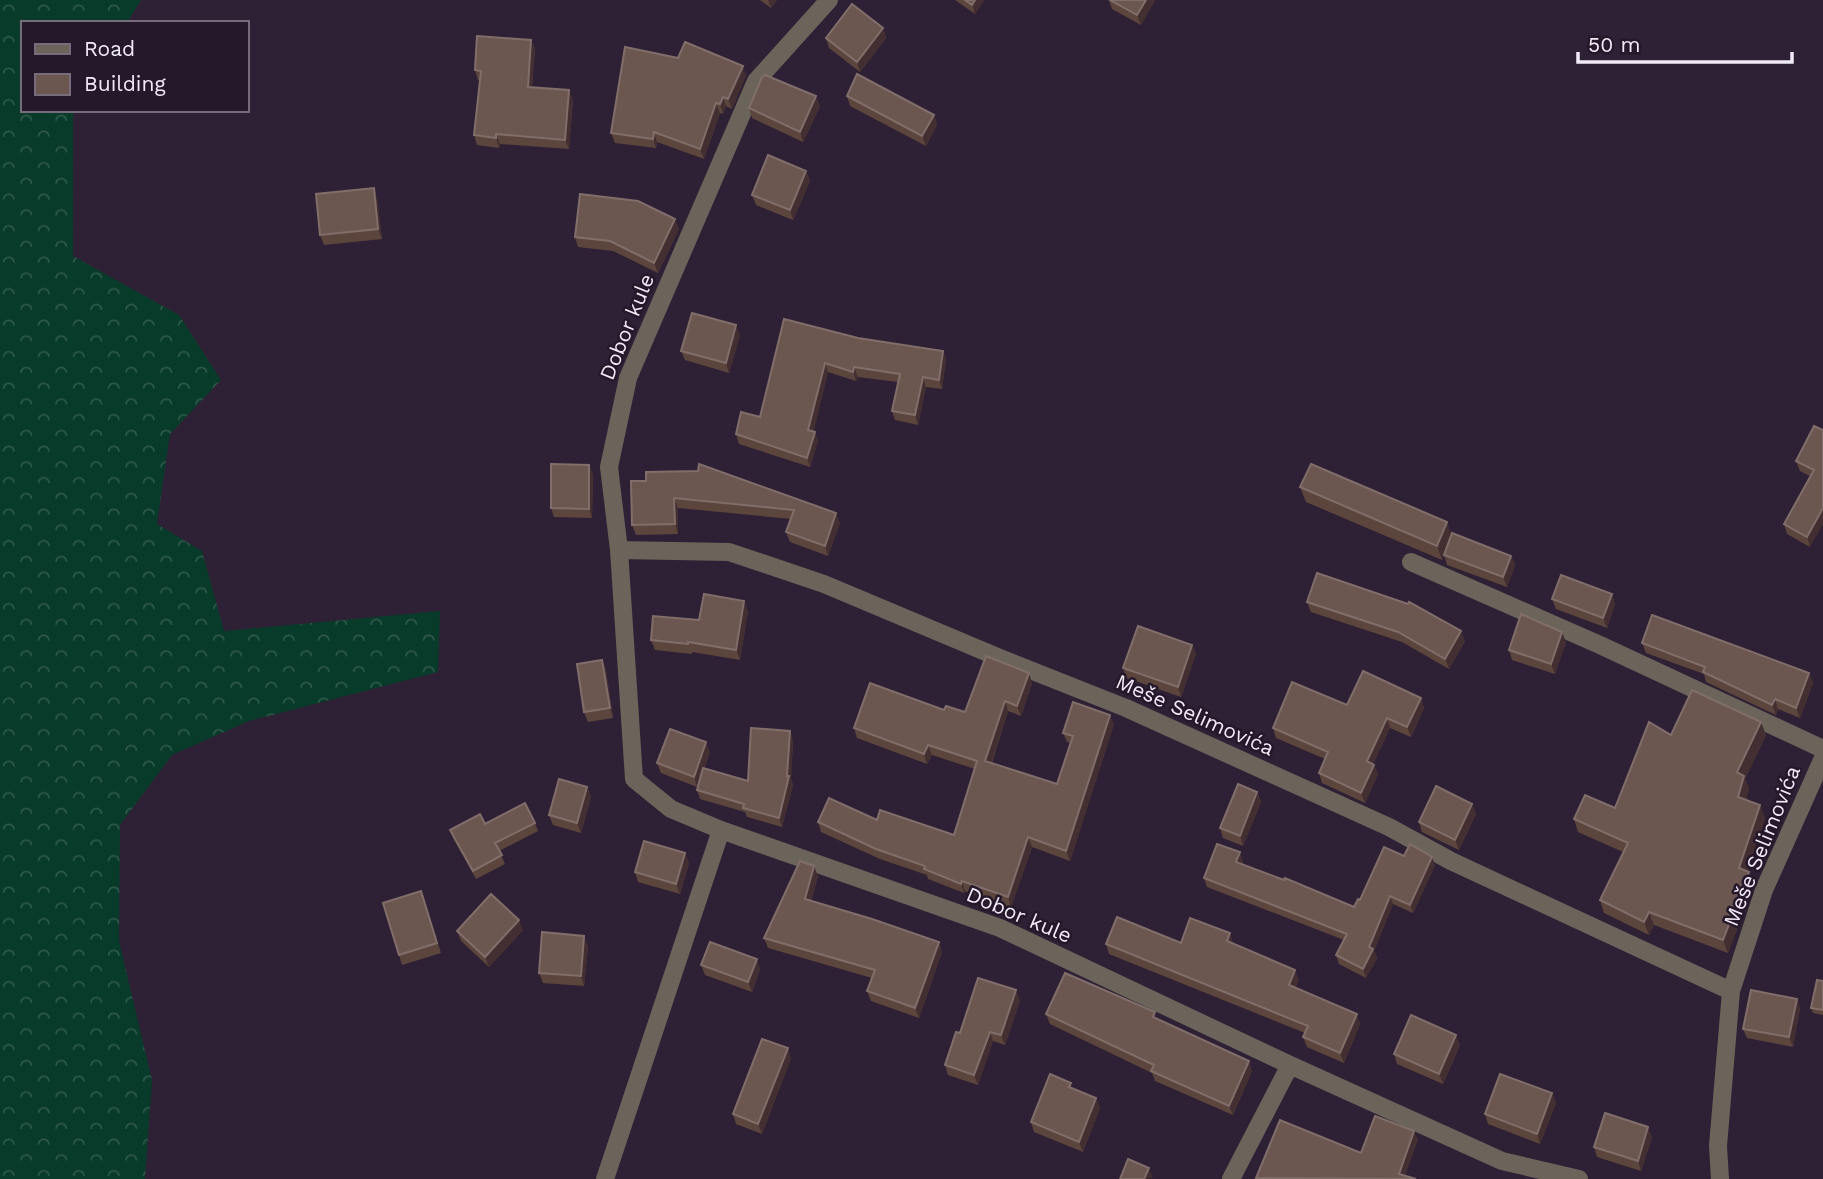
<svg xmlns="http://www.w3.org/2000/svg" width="1823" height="1179" viewBox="0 0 1823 1179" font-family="'Work Sans',sans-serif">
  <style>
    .forest { fill: url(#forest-crowns) }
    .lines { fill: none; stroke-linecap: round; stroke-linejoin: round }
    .minor { stroke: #6b645a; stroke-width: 18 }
    .wall { fill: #5c453c }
    .shaded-wall { fill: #432f31 }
    .building { fill: #6c5750; stroke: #816e6a; stroke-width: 2 }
    .labels { text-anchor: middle; stroke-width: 5; stroke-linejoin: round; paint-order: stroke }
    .street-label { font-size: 21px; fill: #f2eaf7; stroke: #24182a }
  </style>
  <defs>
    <pattern id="forest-crowns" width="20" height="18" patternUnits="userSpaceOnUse" patternTransform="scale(1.75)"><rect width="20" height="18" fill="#093b2a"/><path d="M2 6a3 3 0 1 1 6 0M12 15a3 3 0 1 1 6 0" fill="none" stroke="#2d584a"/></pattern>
  </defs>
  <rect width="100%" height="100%" fill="#2e2135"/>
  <path class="forest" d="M0,0h141l-14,23h-104v87h53l-3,6v140l106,59 42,65 -51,54 -13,90 45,27 22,80 216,-20 -2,61 -189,49 -77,34 -52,70 -1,116 33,139 -7,99h-145z"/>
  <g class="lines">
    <path class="minor" d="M829,0l-73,81 -128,297 -19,89 10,83 15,229 37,30 50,21 279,98 290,137 212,96 77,18
      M619,550l110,2 95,32 176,74 126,50 263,119 62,34 280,130
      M1411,562l189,83 223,104
      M605,1179l116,-349
      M1231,1179l59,-114
      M1720,1179l-2,-33 13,-155 33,-101 59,-132"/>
  </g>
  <path class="wall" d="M760,0h17l-6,8z
    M955,0h29l-9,14z
    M1109,0h46l-14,25 -29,-16z
    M883,28l3,10 -26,34 -31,-24 -3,-10z
    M531,40l4,9 -3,38 41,13 -4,49 -69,-5 -1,4 -22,-3 -3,-10 6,-55h-2l-3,-10z
    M746,75l-14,34 -6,-3 -3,8 -3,-1 -16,46 -47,-17 -1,6 -41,-5 -4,-10z
    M847,96l87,19 3,10 -11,21 -76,-40z
    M820,106l-17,36 -51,-24 -3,-10z
    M806,171l4,10 -17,39 -37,-15 -4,-10z
    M377,198l5,41 -58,6 -4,-10z
    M679,229l-21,44 -45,-22 -35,-4 -3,-10z
    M784,319l74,19 85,13 3,9 -4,29 -16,-2 -8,38 -23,-5 -3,-9 6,-29 -40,-5 -2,4 -28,-9 -15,60 5,9 -8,26 -71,-23 -3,-10 24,-17z
    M740,335l-11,38 -44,-13 -4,-9z
    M1823,430l-13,117 -23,-13 -3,-10 26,-48 -10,-5 -4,-10z
    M589,465l4,10 -1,43 -38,-1 -3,-9z
    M698,471l142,52 -12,33 -38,-14 -4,-10 5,-13 -113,-11v26l-42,1 -4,-10 14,-44z
    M1300,487l147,35 4,13 60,21 4,9 -8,22 -60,-22 -3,-10 -2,5 -136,-58z
    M1612,594l3,10 -8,24 -51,-19 -4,-10z
    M1307,602l158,39 -16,28 -47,-27 -91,-30z
    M748,611l-8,49 -48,-8v2l-37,-4 -4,-10 48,-20z
    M1566,642l-11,32 -43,-14 -3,-10z
    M1642,643l167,30 4,10 -13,35 -22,-9 -2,6 -70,-33 -2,-8 -58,-21z
    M1192,645l4,9 -15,43 -54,-19 -4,-10z
    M602,660l4,10 7,48 -25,4 -4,-10z
    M1032,683l-11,33 -13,-5 -16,52 65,21 13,-41 -3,-1 -4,-9 51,-9 -44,137 -38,-14 -21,60 -46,-16 -1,2 -36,-14 -1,-4 -47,-16 -59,-27 -3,-10 59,-2 77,15 21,-66 -43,-14 -5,9 -70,-26 -3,-10 90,-18 21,2z
    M1421,698l3,10 -13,29 -21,-9 -17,36 5,10 -13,29 -43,-20 -3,-10 6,-14 -49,-21 -3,-10 74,-23z
    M1671,735h95l-21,44 4,10 -3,11 19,18 -18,53 7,14 -26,68 -74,-28 -5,10 -45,-22 -4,-13 23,-48 -45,-20 -4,-13 41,-11z
    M793,740l-2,39 2,6 -11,42 -35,-10 -2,-5 -45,-13 -3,-9 5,-16 -5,13 -36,-14 -4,-10 53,-11 -6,17 44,12z
    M587,787l4,10 -10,36 -28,-8 -4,-10z
    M1257,792l4,10 -18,44 -20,-8 -3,-10z
    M1472,804l4,10 -17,36 -37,-18 -3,-10z
    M535,823l3,8 -39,20 6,13 -29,15 -23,-41 -3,-8 35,-6z
    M685,853l4,10 -9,31 -42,-12 -3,-10z
    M1404,856l31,9 -22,48 -20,-9 -19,47 3,7 -11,20 -27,-14 -3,-9 8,-15 -137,-53 -3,-9 39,-17 -1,3 112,43z
    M818,876l-7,25 128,41 3,10 -23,66 -48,-17 -4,-10 5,-13 -104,-30 -4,-10z
    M421,891l20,62 -39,12 -3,-10z
    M523,930l-34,37 -28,-26 -4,-10z
    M1233,943l66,37 -4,8 65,36 -16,39 -37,-16 -4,-10 2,-4 -196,-79 -3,-10z
    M588,946l-4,40 -41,-3 -4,-10z
    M701,965l59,4 -8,23 -47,-17z
    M1823,981v34l-10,-2 -2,-5z
    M1797,999l3,10 -7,38 -46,-9 -4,-9z
    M1020,1000l-15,45 -12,-4 -15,44 -30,-10 -3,-10 15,-32z
    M1046,1014l112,6 94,51 -19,44 -78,-34 -3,-8 -102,-49z
    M1460,1045l-17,39 -46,-20 -3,-10z
    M791,1058l-29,76 -26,-10 -3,-10z
    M1552,1093l4,10 -16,41 -52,-20 -3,-10z
    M1096,1098l4,10 -17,44 -49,-20 -3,-10z
    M1652,1137l-11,34 -44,-14 -3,-10z"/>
  <path class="shaded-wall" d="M768,0h9l-6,8z
    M975,0h9l-9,14 -3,-9z
    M1146,0h9l-14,25 -4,-10z
    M883,28l3,10 -26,34 -3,-10z
    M531,40l4,9 -4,48 -3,-10z
    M743,66l3,9 -14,34 -4,-10z
    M569,90l4,10 -4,49 -4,-9z
    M816,96l4,10 -17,36 -3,-10z
    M723,97l3,9 -3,8 -3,-10z
    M716,103l4,10 -16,46 -4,-10z
    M934,115l3,10 -11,21 -4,-10z
    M654,132l3,10 -1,6 -3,-9z
    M496,134l4,10 -1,4 -3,-10z
    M806,171l4,10 -17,39 -3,-10z
    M374,188l3,10 5,41 -4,-10z
    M675,219l4,10 -21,44 -4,-10z
    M736,325l4,10 -11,38 -3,-10z
    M943,351l3,9 -4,29 -3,-9z
    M825,363l3,9 -16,67 -4,-9z
    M854,367l4,10 -2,4 -3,-9z
    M923,377l3,10 -8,38 -3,-10z
    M815,432l3,9 -8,26 -3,-9z
    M589,465l4,10 -1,43 -3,-9z
    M674,498l4,10v26l-3,-10z
    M1823,508v16l-13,23 -3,-10z
    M836,513l4,10 -12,33 -3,-10z
    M1447,522l5,15 -10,23 -5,-14z
    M1511,556l4,9 -8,22 -4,-10z
    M1612,594l3,10 -8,24 -4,-10z
    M744,601l4,10 -8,49 -4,-10z
    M1461,631l4,10 -16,28 -4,-10z
    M1562,632l4,10 -11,32 -4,-10z
    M1192,645l4,9 -15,43 -3,-10z
    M602,660l4,10 7,48 -3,-10z
    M1029,673l3,10 -11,33 -4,-10z
    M1809,673l4,10 -13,35 -4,-10z
    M1421,698l3,10 -13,29 -4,-10z
    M1775,699l3,10 -2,6 -4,-10z
    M1005,701l3,10 -19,59 -4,-9z
    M1110,715l4,9 -44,137 -4,-10z
    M1387,718l3,10 -20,43 -3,-10z
    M1761,722l5,13 -21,44 4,10 -6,21 -5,-13 -1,-25z
    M790,731l3,9 -2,39 2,6 -11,42 -3,-9 8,-42z
    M706,742l4,10 -13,35 -3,-10z
    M928,745l4,10 -5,9 -3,-10z
    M1374,765l4,9 -13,29 -4,-10z
    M587,787l4,10 -10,36 -4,-10z
    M1257,792l4,10 -18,44 -3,-10z
    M1472,804l4,10 -17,36 -4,-10z
    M1760,805l5,13 -21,63 -5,-13z
    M1028,837l4,10 -21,60 -3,-10z
    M1240,852l3,9 -4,10 -3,-9z
    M685,853l4,10 -9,31 -4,-10z
    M1432,857l3,8 -22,48 -3,-8z
    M814,866l4,10 -10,33 -3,-10z
    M1749,872l5,13 -26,68 -5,-13z
    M962,881l3,10 -1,2 -3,-9z
    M1390,896l3,8 -19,47 3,7 -11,20 -3,-9 6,-22z
    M1649,912l5,13 -5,10 -5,-13z
    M519,920l4,10 -34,37 -4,-10z
    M1230,933l3,10 -3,8 -3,-10z
    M584,936l4,10 -4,40 -3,-10z
    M939,942l3,10 -23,66 -4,-10z
    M757,959l3,10 -8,23 -4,-10z
    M1295,970l4,10 -7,15 -3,-10z
    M1016,990l4,10 -15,45 -4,-10z
    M1797,999l3,10 -7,38 -4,-10z
    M1357,1014l3,10 -16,39 -4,-10z
    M990,1032l3,9 -15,44 -4,-10z
    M1456,1035l4,10 -17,39 -4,-10z
    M788,1048l3,10 -29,76 -4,-10z
    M1249,1061l3,10 -19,44 -4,-9z
    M1552,1093l4,10 -16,41 -3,-10z
    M1096,1098l4,10 -17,44 -4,-10z
    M1648,1127l4,10 -11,34 -3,-10z
    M1414,1131l4,9 -14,39 -5,-5z
    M1149,1168l4,10 -9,1z"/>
  <path class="building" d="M965,0h10l-3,5z
    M1110,0h36l-9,15z
    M852,4l31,24 -26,34 -31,-24z
    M477,36l54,4 -3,47 41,3 -4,50 -69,-6v4l-22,-3 7,-64 -6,-1z
    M685,42l58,24 -15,33 -5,-2 -3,7 -4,-1 -16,46 -46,-17 -1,7 -42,-6 14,-86 53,11z
    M857,74l77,41 -12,21 -75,-40z
    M765,75l51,21 -16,36 -51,-24 13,-31z
    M768,155l38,16 -16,39 -38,-15z
    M374,188l4,41 -58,6 -4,-41z
    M580,194l58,7 37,18 -21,44 -44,-22 -35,-4z
    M692,313l44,12 -10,38 -45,-12z
    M784,319l74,19 85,13 -4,29 -16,-3 -8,38 -23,-4 8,-37 -46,-7 -1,5 -28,-9 -17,67 7,2 -8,26 -71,-24 5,-22 19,5z
    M1814,426l9,4v78l-16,29 -23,-13 30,-54 -18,-9z
    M551,464l38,1v44l-38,-1z
    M699,464l137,49 -11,33 -39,-14 8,-22 -120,-12 1,26 -43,1 -1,-44h15v-9l52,-1z
    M1311,464l136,58 -10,24 -137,-59z
    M1452,533l59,23 -8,21 -59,-22z
    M1317,573l91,31 1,-2 52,29 -16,28 -47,-27 -91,-30z
    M1561,575l51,19 -9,24 -51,-19z
    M704,594l40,7 -8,49 -48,-8v2l-37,-4 2,-24 46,4z
    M1521,614l41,18 -11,32 -42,-14z
    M1652,615l157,58 -13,35 -21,-9 -3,6 -69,-33 2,-5 -63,-24z
    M1138,626l54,19 -14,42 -55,-19z
    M986,656l43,17 -12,33 -12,-5 -20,60 72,23 16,-48 -10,-3 10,-31 37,13 -44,136 -38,-14 -20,60 -46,-16 -1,3 -37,-15 1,-3 -49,-17 -58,-27 11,-24 48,22 3,-10 74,25 23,-74 -49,-16 -4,9 -70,-26 16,-45 74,27 2,-4 19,6z
    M602,660l8,48 -26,4 -7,-48z
    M1363,671l58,27 -14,29 -20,-9 -20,43 7,4 -13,28 -42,-20 9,-21 -55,-24 19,-46 55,23z
    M1692,690l69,32 -24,50 7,4 -6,21 22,8 -21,63 10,4 -26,68 -74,-28 -5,10 -44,-22 28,-57 -54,-24 11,-24 30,13 34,-86 22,13z
    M751,728l39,3 -3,45h2l-10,42 -36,-10 1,-4 -47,-14 6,-22 45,13z
    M670,729l36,13 -12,35 -37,-14z
    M559,779l28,8 -10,36 -28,-8z
    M1238,784l19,8 -17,44 -20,-8z
    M1436,786l36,18 -17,36 -36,-18z
    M525,803l10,20 -40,20 7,12 -29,16 -23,-41 30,-16 5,10z
    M644,841l41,12 -9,31 -41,-12z
    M1217,844l23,8 -4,10 48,18 1,-2 69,29 4,-8 2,1 24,-53 20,9 6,-12 22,13 -22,48 -20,-9 -21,51 4,2 -10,20 -27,-14 11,-21 -143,-56z
    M800,861l14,5 -9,33 67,20 67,23 -24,66 -48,-17 8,-21 -111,-32z
    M421,891l16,52 -38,12 -16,-52z
    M491,894l28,26 -34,37 -28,-26z
    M1117,917l64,26 9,-25 40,15 -3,8 68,29 -6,15 68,29 -17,39 -37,-16 5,-11 -202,-82z
    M542,932l42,4 -3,40 -42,-3z
    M710,942l47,17 -9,23 -47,-17z
    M1065,973l90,39 -2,5 96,44 -20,45 -78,-35 3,-6 -108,-51z
    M978,978l38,12 -15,45 -11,-3 -16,43 -29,-10 11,-33 4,1z
    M1817,980l6,1v29l-12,-2z
    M1751,990l46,9 -8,38 -46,-8z
    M1411,1015l45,20 -17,39 -45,-20z
    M762,1039l26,9 -30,76 -25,-10z
    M1050,1074l21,9 -2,4 27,11 -17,44 -48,-20z
    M1500,1074l52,19 -15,41 -52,-20z
    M1605,1113l43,14 -10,34 -44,-14z
    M1375,1116l39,15 -15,43 17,5 -160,-1 24,-58 81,33z
    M1128,1159l21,9 -5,11h-24z"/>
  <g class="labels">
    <g class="street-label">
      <text transform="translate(627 327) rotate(-68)" y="7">Dobor kule</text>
      <text transform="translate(1195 715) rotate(24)" y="7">Meše Selimovića</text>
      <text transform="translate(1762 846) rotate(-68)" y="7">Meše Selimovića</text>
      <text transform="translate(1019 915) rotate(23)" y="7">Dobor kule</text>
    </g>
  </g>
  <rect x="21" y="21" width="228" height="91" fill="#24182a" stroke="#766c7c" stroke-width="2"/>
  <rect x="35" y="44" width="35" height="10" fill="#6b645a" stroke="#766c7c" stroke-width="2"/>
  <text x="84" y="56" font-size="21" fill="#f2eaf7">Road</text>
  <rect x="35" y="74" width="35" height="21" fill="#6c5750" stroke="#766c7c" stroke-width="2"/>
  <text x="84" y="91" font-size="21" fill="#f2eaf7">Building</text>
  <path d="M1578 52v10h214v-10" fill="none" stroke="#f2eaf7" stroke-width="3.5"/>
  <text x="1588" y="52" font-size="21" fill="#f2eaf7" stroke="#24182a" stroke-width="5" paint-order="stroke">50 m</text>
</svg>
